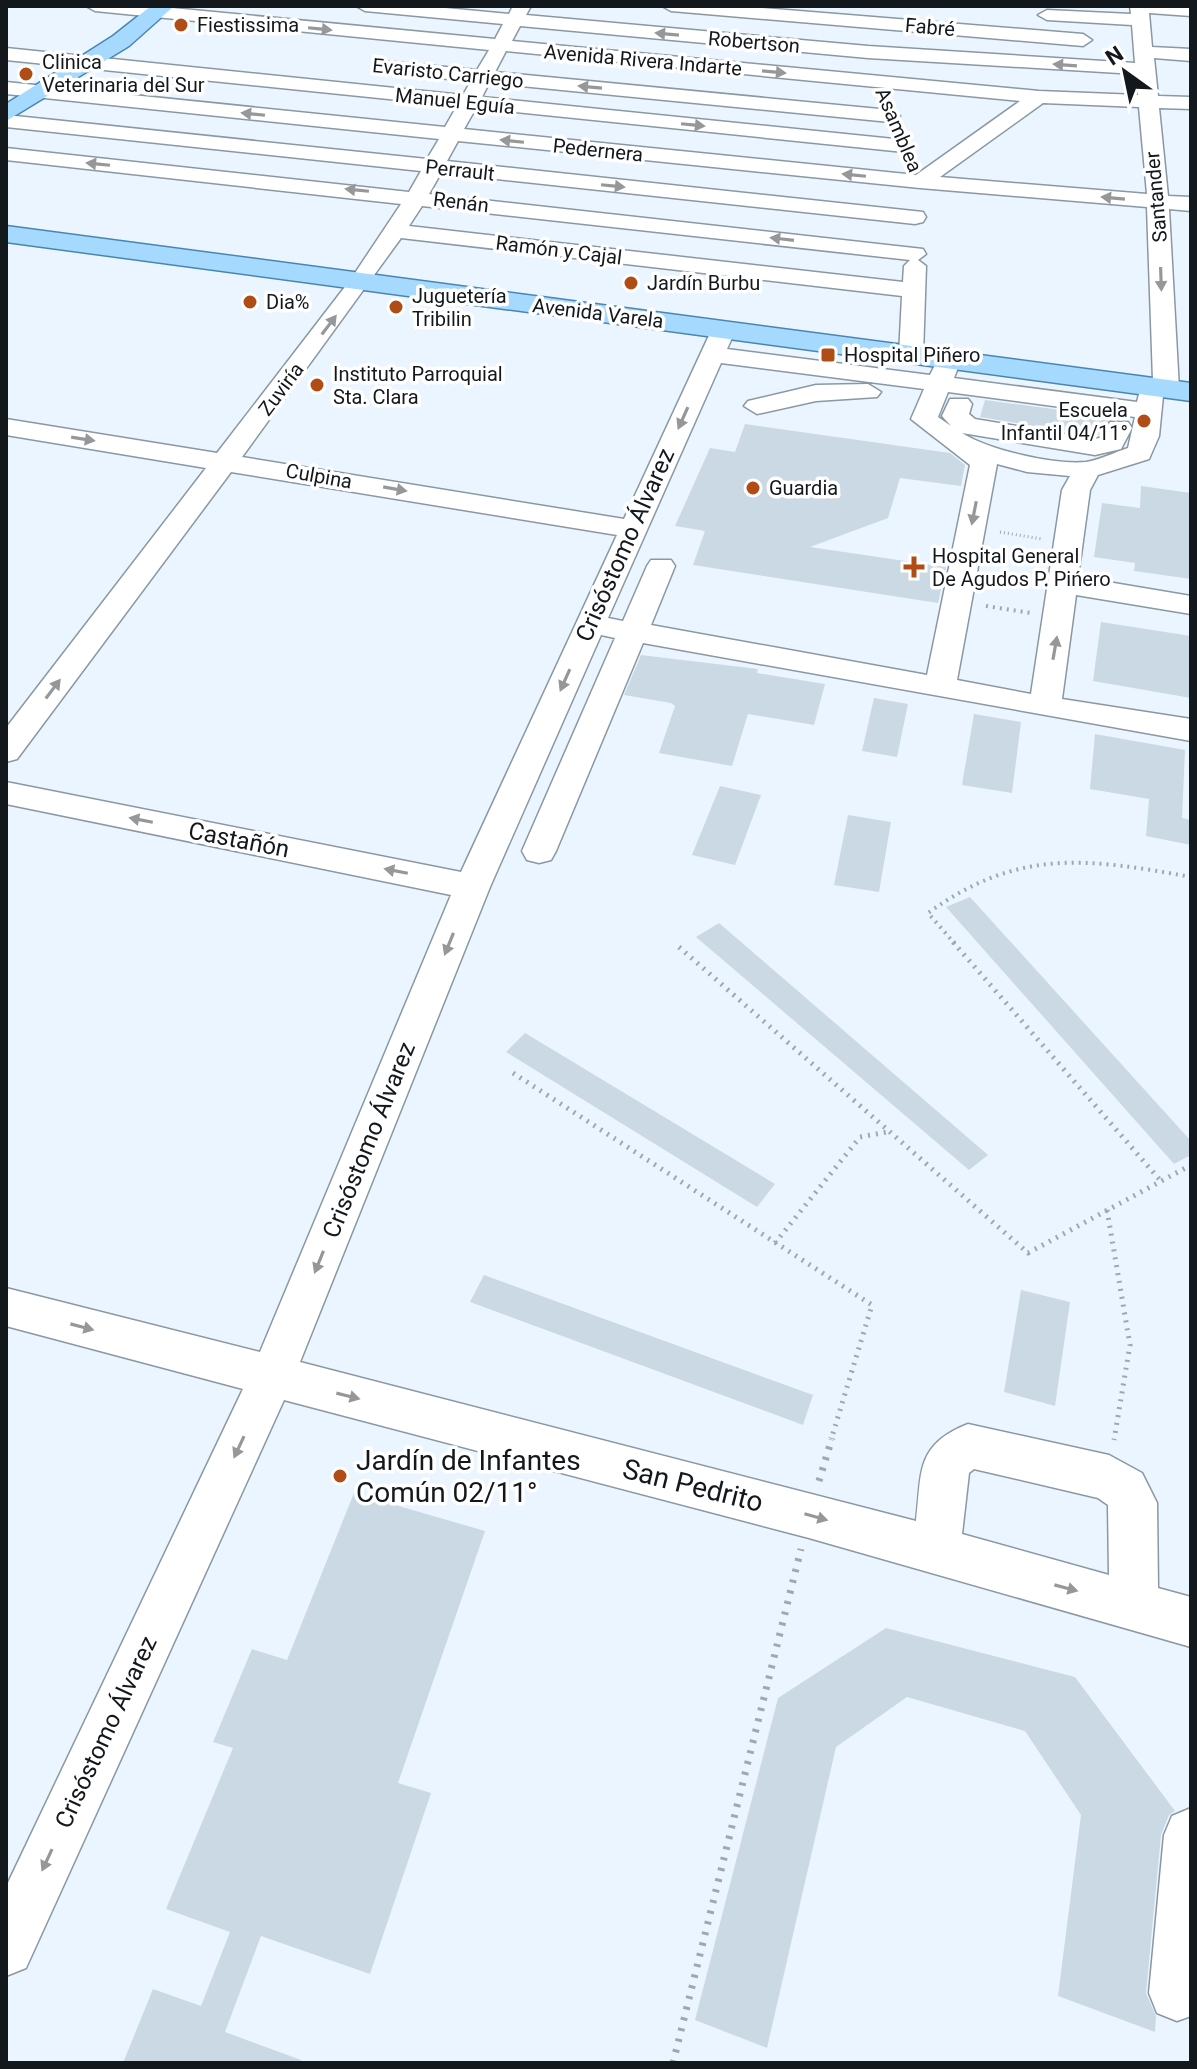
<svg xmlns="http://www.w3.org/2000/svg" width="1197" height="2069" viewBox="0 0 1197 2069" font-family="Roboto,sans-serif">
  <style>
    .building { fill: #cbd9e4 }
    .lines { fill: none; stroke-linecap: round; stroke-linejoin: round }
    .minor-casing { stroke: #8a98a2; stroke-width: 3 }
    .major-casing { stroke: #4b85ae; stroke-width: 3 }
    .path-far3 { stroke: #9fa8b0; stroke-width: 3; stroke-dasharray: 1 3; stroke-linecap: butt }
    .path-far2 { stroke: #9fa8b0; stroke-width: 4; stroke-dasharray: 2 5; stroke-linecap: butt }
    .path-far1 { stroke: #9fa8b0; stroke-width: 5; stroke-dasharray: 2 6; stroke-linecap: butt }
    .path { stroke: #9fa8b0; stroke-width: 7; stroke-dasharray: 3 8; stroke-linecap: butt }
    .minor { fill: #fff; fill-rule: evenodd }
    .major { fill: #a5d9fd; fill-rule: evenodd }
    .oneway { fill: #959799 }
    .poi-dot { fill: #b04d16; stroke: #fff; stroke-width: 3 }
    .labels { text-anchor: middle; stroke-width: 7; stroke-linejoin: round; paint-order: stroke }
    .far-poi-label { font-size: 20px; fill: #13181c; stroke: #fff; text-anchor: start }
    .far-street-label { font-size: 20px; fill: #13181c; stroke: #fff }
    .street-label { font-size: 24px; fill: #13181c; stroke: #fff }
    .near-poi-label { font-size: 28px; fill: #13181c; stroke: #fff; text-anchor: start }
    .near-street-label { font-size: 28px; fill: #13181c; stroke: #fff }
  </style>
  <rect width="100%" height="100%" fill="#eaf5ff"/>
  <path class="building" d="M985,400l128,17 -12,17 -6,2 -115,-19z
    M745,424l205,29 15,12 -4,21 -61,-8 -12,40 -78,29 136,20 -8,36 -245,-38 12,-34 -30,-5 35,-78 25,4z
    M1141,486l50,7v86l-57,-8 1,-8 -41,-6 8,-54 38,5z
    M1101,622l90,14v62l-98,-17z
    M641,655l117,14 -1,4 68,11 -11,41 -66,-11 -16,52 -73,-13 16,-47 -4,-3 -47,-8z
    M874,698l34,6 -11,53 -35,-6z
    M974,714l47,8 -9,71 -50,-8z
    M1095,734l90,16 -3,68 9,2v25l-45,-9 3,-37 -59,-10z
    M720,786l41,9 -26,70 -43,-10z
    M848,815l43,7 -12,70 -45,-7z
    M970,897l221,244v14l-17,9 -228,-257z
    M719,923l269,232 -19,15 -273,-233z
    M525,1033l250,151 -18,23 -251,-155z
    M484,1275l329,120 -10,30 -333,-123z
    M1021,1290l49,12 -15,104 -51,-14z
    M354,1493l131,38 -87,252 33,10 -61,181 -109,-38 -36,96 76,28v3h-178l30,-74 48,17 29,-74 -64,-23 67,-161 -20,-6 39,-93 35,11z
    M886,1628l189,49 100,134 -6,4 -8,20 -15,158 10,23 -1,16 -97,-36 23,-181 -56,-84 -118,-34 -71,50 -69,301 -72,-28 83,-322z"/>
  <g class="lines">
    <defs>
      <path id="minor" d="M86,6h65l344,33 8,-15 -138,-13 -9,-5h68l85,8 4,-8h18l-5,9 342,31 267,17 -3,-38 -85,-5 -9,-5 9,-5 84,4 -1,-8h61v10l-42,-3 3,34 39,2v12l-37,-3 4,38 33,1v12l-32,-1 9,88 23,1v14l-22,-2 10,180 -4,5 -12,2 -4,40 -10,23 -51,16 -8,15 -12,87 113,19v18l-115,-19 -14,104 129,20v22l-548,-98 -87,208 -5,9 -12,3 -12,-3 -5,-9 93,-213 -14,-3 -111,252 -190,475 616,159c6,-49 -1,-76 52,-97l141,31 33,18 15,30 1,85 33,9v50l-382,-109 -525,-138 -258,568 -20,8v-89l237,-498 -237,-63v-38l254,64 191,-457 -445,-91v-22l455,90 156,-337 -386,-63 -214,287 -11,3v-34l200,-260 -200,-33v-16l211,34 134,-174 50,-75 -395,-44v-12l403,44 12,-21 -415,-44v-12l421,44 12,-20 -433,-45v-12l439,45 12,-21 -451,-46v-12l457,47 8,-14 -88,-8 -10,-6 10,-6 94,9 12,-20 -394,-39zM520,26l348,32 268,16 2,21 -99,-4 -527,-50zM506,51l514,50 -104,74 -452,-46 12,-21 428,44 10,-6 -10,-6 -422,-43 7,-14 401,39 10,-6 -10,-6 -395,-38zM1043,103l96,4 8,87 -207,-17zM458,141l462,47 227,19 6,173 -11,2 -5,20 -183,-24 7,-18 -12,-7 -9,2 -10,20 -203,-26 9,-20 -12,-7 -12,7 -88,190 -382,-62 159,-219 501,58 -3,59 12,7 12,-7 3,-89 -8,-6 8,-6 -3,-5 -494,-55 12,-21 474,51 8,-2 3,-5 -3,-5 -476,-51zM422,206l488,54 -6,6 -1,16 -494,-56zM721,363l203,26 -13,30 59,46 -43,210 -276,-50 24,-59 -4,-6h-20l-4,6 -24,55 -15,-3zM948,392l187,25 -7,31c-13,4 -28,12 -42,14 -33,3 -97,-12 -124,-29l133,22 26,-6 11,-21 -4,-6h-18l-7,15 -8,2 -120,-20 -6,-5 3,-10 -4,-5h-18l-8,17 9,10 -13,-9zM997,464l30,8 43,4 -8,14 -31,204 -74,-14zM974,1469l124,29 10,7 1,70 -147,-41 7,-61z
        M662,6h74l347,28 9,6 -9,6 -412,-35z
        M868,384l13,8 -4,5 -61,4 -59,13 -13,-8 4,-5 68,-16z
        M1191,1808v208l-14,5 -20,-8 -8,-20 15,-158 8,-19z"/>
      <path id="major" d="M151,6h23l-45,40 -123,75v-17l107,-68z
        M6,226l1185,157v18l-1185,-159z"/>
    </defs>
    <use href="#minor" class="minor-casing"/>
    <use href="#major" class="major-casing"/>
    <path class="path-far3" d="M1000,532l42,7"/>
    <path class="path-far2" d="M986,606l45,7
      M955,944l-27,-31c90,-65 159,-55 263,-36"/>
    <path class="path-far1" d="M953,942l207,238
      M679,947l349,306 163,-88
      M513,1073l359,232 -41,135
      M1107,1210l23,135 -16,95
      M775,1243l85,-106 27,-5"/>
    <path class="path" d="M819,1481l13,-43
      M673,2063l128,-514"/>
    <use href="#minor" class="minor"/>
    <use href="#major" class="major"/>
  </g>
  <defs><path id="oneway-solid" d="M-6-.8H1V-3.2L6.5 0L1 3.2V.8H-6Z" transform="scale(2)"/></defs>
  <g class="oneway">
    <use href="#oneway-solid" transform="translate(320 29) rotate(6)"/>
    <use href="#oneway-solid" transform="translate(667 34) rotate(-175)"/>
    <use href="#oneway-solid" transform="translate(1065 65) rotate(-176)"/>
    <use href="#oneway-solid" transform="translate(774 72) rotate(5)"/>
    <use href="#oneway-solid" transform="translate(590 87) rotate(-175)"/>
    <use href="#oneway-solid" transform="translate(253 114) rotate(-174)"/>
    <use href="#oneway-solid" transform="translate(693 125) rotate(6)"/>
    <use href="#oneway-solid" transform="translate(512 141) rotate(-174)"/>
    <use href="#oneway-solid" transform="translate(98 164) rotate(-174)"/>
    <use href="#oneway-solid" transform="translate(854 175) rotate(-174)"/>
    <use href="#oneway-solid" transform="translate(613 186) rotate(6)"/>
    <use href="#oneway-solid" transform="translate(357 190) rotate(-174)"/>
    <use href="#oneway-solid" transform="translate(1113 198) rotate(-175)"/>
    <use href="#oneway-solid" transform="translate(782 239) rotate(-173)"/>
    <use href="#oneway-solid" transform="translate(1161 279) rotate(88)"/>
    <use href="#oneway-solid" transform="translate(329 325) rotate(-53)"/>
    <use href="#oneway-solid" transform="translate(683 418) rotate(114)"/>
    <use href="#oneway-solid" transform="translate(83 439) rotate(9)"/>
    <use href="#oneway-solid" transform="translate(395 489) rotate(10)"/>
    <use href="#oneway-solid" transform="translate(974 513) rotate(101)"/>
    <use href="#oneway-solid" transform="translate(1055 648) rotate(-80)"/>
    <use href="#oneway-solid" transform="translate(565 680) rotate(114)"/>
    <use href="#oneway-solid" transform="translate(53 689) rotate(-53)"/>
    <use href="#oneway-solid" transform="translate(141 820) rotate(-169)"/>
    <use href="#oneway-solid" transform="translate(396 871) rotate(-169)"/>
    <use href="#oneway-solid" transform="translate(449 944) rotate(112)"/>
    <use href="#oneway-solid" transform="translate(319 1262) rotate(112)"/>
    <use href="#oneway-solid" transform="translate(82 1327) rotate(15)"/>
    <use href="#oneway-solid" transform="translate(348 1396) rotate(14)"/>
    <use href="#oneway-solid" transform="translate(239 1447) rotate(115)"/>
    <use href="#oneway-solid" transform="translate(816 1517) rotate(16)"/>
    <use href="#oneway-solid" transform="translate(1066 1588) rotate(15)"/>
    <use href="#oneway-solid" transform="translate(47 1860) rotate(115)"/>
  </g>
  <g class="poi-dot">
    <circle cx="181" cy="25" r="8"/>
    <circle cx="26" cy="74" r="8"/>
    <circle cx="631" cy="283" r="8"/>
    <circle cx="250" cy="302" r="8"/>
    <circle cx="396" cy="307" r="8"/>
    <rect x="820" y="347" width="16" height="16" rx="4"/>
    <circle cx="317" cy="385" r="8"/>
    <circle cx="1144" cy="421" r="8"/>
    <circle cx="753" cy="488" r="8"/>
    <path d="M910 555h8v8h8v8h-8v8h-8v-8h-8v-8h8z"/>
    <circle cx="340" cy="1476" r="8"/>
  </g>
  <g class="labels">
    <g class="far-poi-label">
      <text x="197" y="32">Fiestissima</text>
      <text x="42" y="69">Clinica<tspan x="42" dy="23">Veterinaria del Sur</tspan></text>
      <text x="647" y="290">Jardín Burbu</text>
      <text x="412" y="303">Juguetería<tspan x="412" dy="23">Tribilin</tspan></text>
      <text x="266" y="309">Dia%</text>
      <text x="844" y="362">Hospital Piñero</text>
      <text x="333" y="381">Instituto Parroquial<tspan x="333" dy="23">Sta. Clara</tspan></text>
      <text x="1128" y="417" text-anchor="end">Escuela<tspan x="1128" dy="23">Infantil 04/11°</tspan></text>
      <text x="769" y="495">Guardia</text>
      <text x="932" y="563">Hospital General<tspan x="932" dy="23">De Agudos P. Pińero</tspan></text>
    </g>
    <g class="far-street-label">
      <text transform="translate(930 27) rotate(5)" y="7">Fabré</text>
      <text transform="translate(754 42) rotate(5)" y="7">Robertson</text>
      <text transform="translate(643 60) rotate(5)" y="7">Avenida Rivera Indarte</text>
      <text transform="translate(448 73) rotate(6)" y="7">Evaristo Carriego</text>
      <text transform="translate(455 101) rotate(6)" y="7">Manuel Eguía</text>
      <text transform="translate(899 130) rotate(67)" y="7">Asamblea</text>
      <text transform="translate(598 150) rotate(6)" y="7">Pedernera</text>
      <text transform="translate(460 170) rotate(6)" y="7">Perrault</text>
      <text transform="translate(1156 197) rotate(-95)" y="7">Santander</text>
      <text transform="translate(461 202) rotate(7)" y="7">Renán</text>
      <text transform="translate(559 250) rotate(7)" y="7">Ramón y Cajal</text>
      <text transform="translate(598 313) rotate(7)" y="7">Avenida Varela</text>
      <text transform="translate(281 389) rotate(-53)" y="7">Zuviría</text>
      <text transform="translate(319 476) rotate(10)" y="7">Culpina</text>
    </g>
    <g class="street-label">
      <text transform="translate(625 545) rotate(-66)" y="8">Crisóstomo Álvarez</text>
      <text transform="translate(239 840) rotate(11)" y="8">Castañón</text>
      <text transform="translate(369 1140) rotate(-68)" y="8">Crisóstomo Álvarez</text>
      <text transform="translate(106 1732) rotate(-65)" y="8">Crisóstomo Álvarez</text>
    </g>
    <g class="near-poi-label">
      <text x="356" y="1470">Jardín de Infantes<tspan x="356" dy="32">Común 02/11°</tspan></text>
    </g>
    <g class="near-street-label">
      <text transform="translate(693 1485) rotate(14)" y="10">San Pedrito</text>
    </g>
  </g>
  <rect width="1197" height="2069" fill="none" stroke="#13181c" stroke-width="16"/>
  <g transform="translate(1125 72) rotate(327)" stroke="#ffffff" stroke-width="6" paint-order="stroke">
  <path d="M0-6L14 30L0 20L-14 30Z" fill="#13181c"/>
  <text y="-12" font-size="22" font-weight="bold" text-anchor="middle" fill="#13181c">N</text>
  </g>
</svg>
